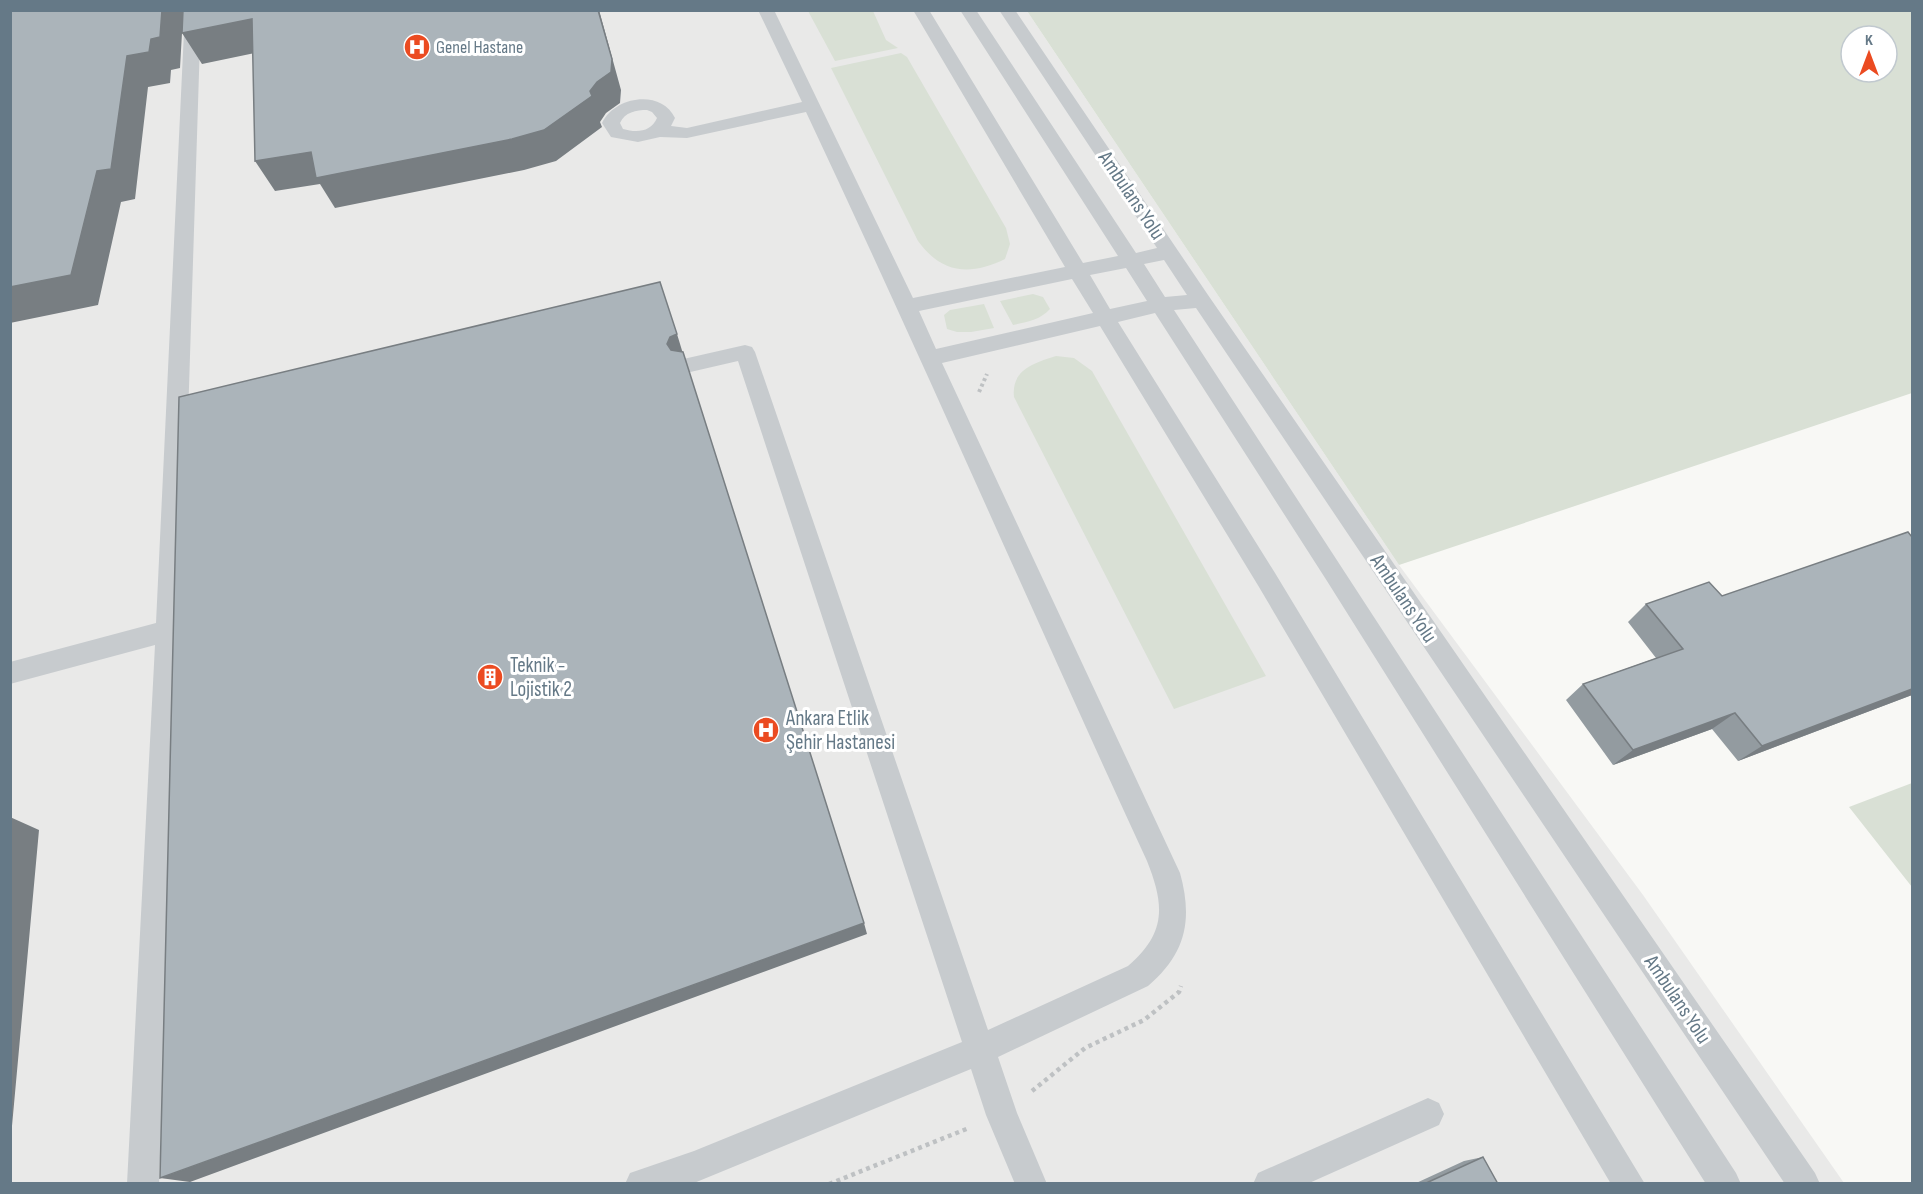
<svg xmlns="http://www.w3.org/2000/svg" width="1923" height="1194" viewBox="0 0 1923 1194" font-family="'Sofia Sans Condensed',sans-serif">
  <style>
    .built { fill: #e9e9e8 }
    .green { fill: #d9e0d5; fill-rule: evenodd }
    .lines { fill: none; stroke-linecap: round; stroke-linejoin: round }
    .path-far1 { stroke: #bec1c3; stroke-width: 4; stroke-dasharray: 3 3; stroke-linecap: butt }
    .path { stroke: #bec1c3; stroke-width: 4.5; stroke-dasharray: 4 4; stroke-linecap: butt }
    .service { fill: #c7cbce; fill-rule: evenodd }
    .wall { fill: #939ba0 }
    .shaded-wall { fill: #787e82 }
    .building { fill: #abb4ba; stroke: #787e82; stroke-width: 1.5 }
    .labels { text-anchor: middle; stroke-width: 6; stroke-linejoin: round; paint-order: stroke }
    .far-poi-label { font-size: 18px; fill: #657987; stroke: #fff; text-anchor: start }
    .street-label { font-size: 21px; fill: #657987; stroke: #fff }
    .poi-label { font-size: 21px; fill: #657987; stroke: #fff; text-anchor: start }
  </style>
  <rect width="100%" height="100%" fill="#f8f8f5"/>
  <path class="built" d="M10,11h1017l372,554 244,330 201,288h-1833z"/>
  <path class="green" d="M808,11h65l13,29 12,8 -63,13z
    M1027,11h885v382l-513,172zM1851,36h36v36h-36z
    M901,53l6,4 99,171 4,16 -5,15c-35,17 -63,15 -87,-18l-87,-173z
    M1033,294l10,3 7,12c-10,11 -23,13 -37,16l-13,-24z
    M984,304l10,24 -23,4h-14l-10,-3 -3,-14 6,-5z
    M1056,356l18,2 18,13 174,305 -92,33 -160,-312c-3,-27 20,-34 42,-41z
    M1912,783v104l-63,-80z"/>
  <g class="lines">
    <path class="path-far1" d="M979,392l8,-18"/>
    <path class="path" d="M1032,1091l53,-43 59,-28 35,-28 2,-6
      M829,1184l140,-56"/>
    <path class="service" d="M185,10h16l-14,440 -28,734h-32l28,-539 -145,39v-22l146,-39z
      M758,10h16l139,288 152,-31 -152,-257h16l154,253 35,-7 -158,-246h16l160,243 21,-5 -158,-238h16l193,285 607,878 5,11h-35l-589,-876 -22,2 562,863 5,11h-35l-379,-603 -172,-268 -37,9 157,251 370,611h-34l-352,-597 -159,-261 -158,37 238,510c13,47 6,81 -32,113l-150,71 19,56 30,71h-32l-29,-69 -15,-46 -277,114 -69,1 5,-11 64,-22 268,-109 -224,-681 -52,12 -7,-3 -3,-5 3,-5 66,-15 7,2 3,5 233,678 140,-64c38,-33 37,-60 19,-105 -115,-249 -224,-501 -341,-749l-119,26 -27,-1 -22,5 -27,-5 -9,-14c13,-27 59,-34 73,-5l-4,8 16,2 115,-26zM647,110l5,2 5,6c-6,14 -20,15 -34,11l-3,-6c5,-11 16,-13 27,-13zM1164,260l23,35 -22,2 -21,-33zM1126,268l21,33 -37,8 -20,-34zM1072,279l21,34 -157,36 -17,-38z
      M1428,1098l11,5 5,11 -5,11 -132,59h-54l5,-11z"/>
  </g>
  <path class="wall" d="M1912,537v158l-174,66 -26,-32 -99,36 -47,-65 17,-16 73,-26 -28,-36 18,-18 76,-8z
    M1483,1157l15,27h-84l50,-23z"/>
  <path class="shaded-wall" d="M162,10h21l69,9 17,31 -67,14 -20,-31 -2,35 -9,2 -1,13 -22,4 -13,112 -14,3 -23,103 -88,18v-36l87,-116 30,-115 24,-17z
    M599,10l22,80 -1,13 -14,10 -6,9 2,5 -46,34 -32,9 -189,38 -15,-24 -45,7 -20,-30z
    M677,334l7,23 -7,2 -10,-15 3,-7z
    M1912,689v6l-174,66 24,-15z
    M1735,713l-23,16 -99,36 20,-15z
    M10,817l29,13 -29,318z
    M864,923l3,11 -677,248 -30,-4z"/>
  <path class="building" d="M10,10h152l-2,27 -9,2 -2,13 -22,4 -16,113 -14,2 -26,104 -61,12z
    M183,10h415l14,49 -1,13 -14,10 -7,9 2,5 -48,34 -32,9 -196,39 -5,-26 -56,9 -3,-142 -70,14z
    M660,282l17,52 -7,3 -3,7 4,6 12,2 181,571 -704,255 19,-781z
    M1908,532l4,5v152l-150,57 -27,-33 -102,37 -50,-66 100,-35 -37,-45 63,-22 13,14z
    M1483,1157l15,27h-74z"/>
  <defs>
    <symbol id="hospital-disc" viewBox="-11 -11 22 22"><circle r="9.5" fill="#eb4b21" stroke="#fff"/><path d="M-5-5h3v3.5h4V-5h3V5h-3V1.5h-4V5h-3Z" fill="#fff"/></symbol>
    <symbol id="building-disc" viewBox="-11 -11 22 22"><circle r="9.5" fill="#eb4b21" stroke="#fff"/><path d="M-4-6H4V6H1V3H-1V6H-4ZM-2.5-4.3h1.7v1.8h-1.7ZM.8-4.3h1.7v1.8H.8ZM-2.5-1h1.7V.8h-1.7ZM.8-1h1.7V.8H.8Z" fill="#fff"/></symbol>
  </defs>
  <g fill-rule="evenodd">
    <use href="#hospital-disc" x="402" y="32" width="30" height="30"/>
    <use href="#building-disc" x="475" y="662" width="30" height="30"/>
    <use href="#hospital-disc" x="751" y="715" width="30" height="30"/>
  </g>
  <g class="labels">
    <g class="far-poi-label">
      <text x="436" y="53">Genel Hastane</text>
    </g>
    <g class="street-label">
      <text transform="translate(1132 195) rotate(56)" y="7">Ambulans Yolu</text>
      <text transform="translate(1404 598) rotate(56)" y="7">Ambulans Yolu</text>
      <text transform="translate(1678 999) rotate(56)" y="7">Ambulans Yolu</text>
    </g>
    <g class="poi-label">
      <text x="510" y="672">Teknik -<tspan x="510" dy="24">Lojistik 2</tspan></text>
      <text x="786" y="725">Ankara Etlik<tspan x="786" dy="24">Şehir Hastanesi</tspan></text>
    </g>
  </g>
  <rect width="1923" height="1194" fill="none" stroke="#657987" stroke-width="24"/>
  <g transform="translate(1869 54)"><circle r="28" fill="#ffffff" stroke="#c1c9cf" stroke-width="1.5"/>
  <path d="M0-4.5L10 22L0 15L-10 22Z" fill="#eb4b21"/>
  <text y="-9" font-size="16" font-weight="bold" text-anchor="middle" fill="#657987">K</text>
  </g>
</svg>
